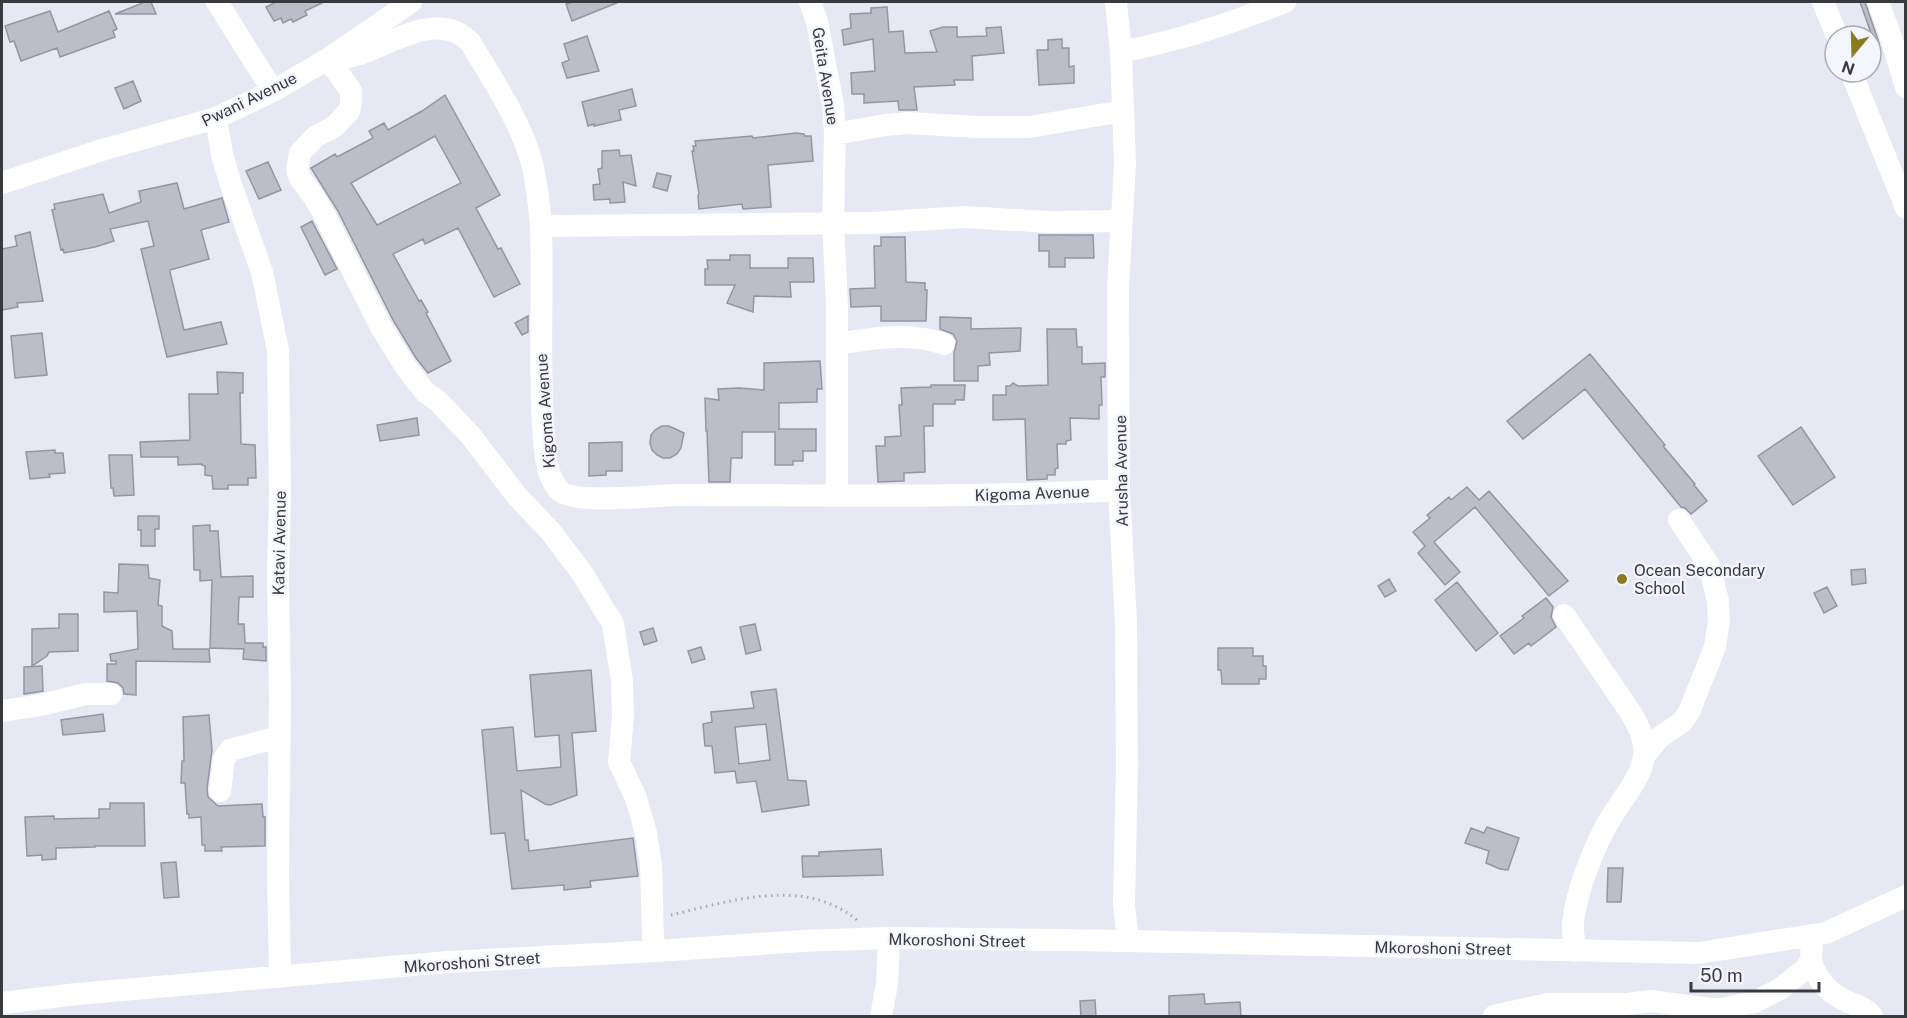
<svg xmlns="http://www.w3.org/2000/svg" width="1907" height="1018" viewBox="0 0 1907 1018" font-family="'Public Sans',sans-serif">
  <style>
    .building { fill: #bbbec9; stroke: #9396a0; stroke-width: 1.5; fill-rule: evenodd }
    .lines { fill: none; stroke-linecap: round; stroke-linejoin: round }
    .path { stroke: #a7a9b2; stroke-width: 3; stroke-dasharray: 1.5 4.5; stroke-linecap: butt }
    .minor { stroke: #fff; stroke-width: 22 }
    .poi-dot { fill: #8d7a1f; stroke: #f4f6ff; stroke-width: 2 }
    .labels { text-anchor: middle; stroke-width: 4.5; stroke-linejoin: round; paint-order: stroke }
    .street-label { font-size: 16px; fill: #393a3e; stroke: #f4f6ff }
    .poi-label { font-size: 16px; fill: #393a3e; stroke: #f4f6ff; text-anchor: start }
  </style>
  <rect width="100%" height="100%" fill="#e6e8f4"/>
  <path class="building" d="M145,2h6l5,12h-41z
    M276,2h48l-19,9 2,4 -14,7 -2,-3 -8,4 -2,-5 -7,3 -8,-14z
    M573,2h46l-47,19 -6,-17z
    M1860,2h5l14,41 -4,1z
    M887,7l2,25 14,-1 2,22 32,-1 -7,-21 13,-4h14v10l30,-1 -1,-8 15,-1 3,26 -32,3 1,24h-19l1,5 -41,2 3,23h-18l-1,-9 -34,2v-9h-12l-1,-21 24,-2 -2,-32 -29,6 -2,-15 9,-2 -1,-14 21,-1v-5z
    M50,11l8,21 51,-21 8,18 -4,2 2,6 -55,20 -3,-9 -36,13 -7,-20 -4,1 -5,-16z
    M587,36l12,35 -32,7 -5,-15 7,-3 -5,-16z
    M1062,39v9h7v19l5,-1v17l-35,2 -2,-35h11v-10z
    M133,81l8,20 -17,8 -9,-21z
    M632,89l4,17 -17,4 2,10 -27,6v-2l-6,2 -6,-24z
    M445,95l55,100 -24,13 22,41 3,-1 19,36 -26,13 -36,-69 -33,16 -2,-5 -30,15 26,47 2,-1 7,12 -2,1 25,48 -23,12 -12,-15 -23,-38 -55,-109 -27,-43 24,-14 2,3 36,-19 -4,-7 15,-8 4,7 34,-19zM435,136l26,47 -84,42 -26,-42z
    M796,133l8,1 1,2h6l2,25 -45,4 3,42 -28,2 -1,-5 -43,5 -1,-14 1,-1 -7,-43h2l-1,-5h3l-1,-5 57,-5 1,2z
    M619,150l1,6 11,-1 5,31 -13,-4 2,20 -15,1v-4l-16,1 -1,-15 7,-1 -2,-15 4,-1v-17z
    M268,162l13,28 -22,9 -13,-28z
    M657,173l14,3 -4,15 -14,-4z
    M177,183l7,26 38,-11 3,10 4,14 -28,8 8,29 -39,11v2l14,58 37,-8 6,22 -60,13 -26,-108 13,-3 -6,-25 -38,8 4,12 -19,6 -31,6 -1,-4 -2,1 -9,-40 3,-1 -1,-5 49,-10 6,19 32,-11 -2,-11z
    M312,221l25,48 -12,6 -24,-48z
    M30,232l13,69 -26,2 1,4 -16,3v-61l15,-3 -2,-10z
    M1039,235h54l1,23h-29v9h-16v-16h-10z
    M881,237h24l1,45 19,1v7h2l-1,31h-45v-15l-30,1 -1,-18 25,-1 -1,-42h7z
    M730,255h20v13h38v-10h25l1,24h-24l1,15 -37,-1 -1,16 -26,-9 8,-18h-30v-16h3l-1,-9h23z
    M528,316v16l-6,3 -7,-12z
    M940,317l31,1v11l50,-1 -1,23 -31,2 1,12 -12,1v15h-24v-29l3,-11 -4,-7 -13,-5z
    M1047,329h29l1,18h5v17l23,-1v14h-4l1,28h-3v14l-29,-1 1,22 -5,1v3h-9l1,24 -3,1v6h-8v4l-20,1 -2,-61 -32,1v-25h13v-9h4l3,-3 5,3 30,-1z
    M42,333l5,42 -32,3 -4,-42z
    M1590,354l75,91 -2,1 32,38 -1,1 13,16 -16,13 -6,-6 -4,-1 -96,-118 -62,50 -16,-18z
    M820,361l2,28h-5v13l-38,1v26h37v22h-13v10h-10v4h-18v-33h-33v26h-11l-1,24h-21l-2,-51h-1l-1,-33 14,2 -1,-11 21,-1 25,2v-27z
    M217,372l26,1v20h-3l1,51 14,1 1,33h-8v7h-20v4h-15l-1,-13 -7,-1v-9l-3,-1v-1l-24,1v-8h-37l-1,-15 50,-2 -1,-46h29z
    M931,385h34l-1,15h-9v4h-22v22h-9l1,46 -21,1v8l-26,1 -2,-36h9v-9l16,-1 -2,-31h3l-1,-17 30,-1z
    M417,418l2,17 -39,6 -3,-16z
    M662,426h7l15,7 -3,15 -4,6 -7,4h-7l-6,-3 -5,-5 -2,-7 1,-8 4,-5z
    M1801,427l34,50 -42,28 -35,-49z
    M622,442v29h-16v4l-17,1v-33z
    M55,450v3h8l2,20 -16,1 1,3 -20,2 -4,-27z
    M109,455h23l2,40 -20,1 -1,-8h-2z
    M1467,487l12,13 10,-9 79,90 -19,15 -74,-89 -41,35 26,30 -15,13 -27,-32 7,-7 -12,-14 17,-14 -3,-3 22,-18 2,3z
    M138,516h21v13h-4v17h-14v-16h-3z
    M210,525v6h8l3,46 32,-1v21h-14l-1,27h6l1,19h18v4h3v14l-23,-2 1,-10 -34,-1 2,-68 -12,1v-11h-6l-1,-44z
    M119,564l29,1 1,13 11,2 -2,25 4,1v20l10,5 1,18h36l1,13 -74,-1v34l-12,-1 -1,-6 -5,-5 -11,-2v-17h9v-3h-5l-1,-7 28,-5 -1,-38 -33,1v-20l14,1z
    M1865,569l1,14 -14,2 -1,-15z
    M1389,579l7,12 -11,6 -7,-11z
    M1457,582l41,51 -22,18 -41,-51z
    M1827,587l10,19 -13,7 -10,-20z
    M1546,598l7,9 -2,10 5,10 -25,19 -2,-3 -15,11 -14,-18 24,-18 -2,-2z
    M59,614h19v37l-29,1 -2,4 -15,10v-37l27,-1z
    M755,624l6,26 -15,4 -6,-27z
    M653,628l4,13 -13,4 -4,-13z
    M701,647l4,12 -13,4 -4,-12z
    M1218,648h35v8h10v10h3v13h-7v5h-37l-1,-14h-3z
    M42,666l1,25 -19,3v-27z
    M591,670l5,61 -24,2 5,62 -27,10 -5,-1 -24,-14 4,50h3l1,11 104,-13 5,38 -48,5 1,6 -27,3v-5l-52,4 -7,-56 -14,1 -9,-104 31,-3 4,44 44,-4 -2,-32 -24,2 -5,-62z
    M776,689l12,91 18,1 3,24 -47,7 -6,-31 -19,2 -2,-12 -20,2 -3,-27h-7l-2,-22 9,-2 -1,-10 43,-4 -3,-16zM766,724l4,36 -31,4 -4,-37z
    M103,714l2,17 -42,4 -2,-15z
    M209,715l3,35 -5,39 1,8 10,9 44,-2 1,13h2v29l-44,1 1,4h-17v-6h-3l-1,-28 -12,1v-4h-2l-2,-31h-4l1,-22h2l-1,-44z
    M110,803h34l1,43h-50v1l-39,1v11l-14,1v-5l-15,1 -2,-39 29,-1v3l45,-1v-9h11z
    M1487,827l32,11 -11,32 -8,-1 -14,-6 3,-12 -24,-8 6,-15 13,5z
    M881,849l2,26 -80,2 -1,-21h17v-4z
    M176,862l3,35 -15,1 -3,-35z
    M1608,868h15l-2,34h-14z
    M1204,994l1,10 35,-2 1,15h-72v-21z
    M1095,1000l1,17h-15l-1,-16z"/>
  <g class="lines">
    <path class="path" d="M671,915c60,-14 133,-39 186,5"/>
    <path class="minor" d="M217,2l56,89
      M810,2l7,20 9,47 7,35 2,30 -2,89 4,82v189
      M1116,2l5,50 4,112 -7,124 1,202 7,133 1,142 -3,140 4,36
      M1823,2l14,34
      M1878,2l12,32 16,53
      M1121,52c60,-12 108,-28 164,-50
      M328,59c11,0 22,-2 32,-5 32,-11 80,-44 110,-12 22,37 56,87 64,130 3,18 6,38 7,56 2,66 -2,131 2,197 2,21 1,47 15,64 13,17 97,6 121,6 147,0 294,3 440,-5
      M328,59l23,32v13l-2,7 -14,15 -20,11 -15,16 -3,16 3,9 14,19 12,21 55,109 24,39 21,27 11,7 34,36 46,60 34,36 31,41 31,51 9,57 1,35 -4,46 17,36 10,35 5,32 2,73 4,13
      M1851,72l55,136
      M216,118l6,36 8,28 32,90 16,78 2,142 -2,84 2,126 -2,169 2,106
      M835,134l50,-9 23,-2 69,4h52l94,-16
      M2,183l100,-33 114,-32 57,-27 55,-32 83,-57
      M541,226l331,-3 93,-6 84,5 72,-1
      M837,344c35,-6 73,-12 107,0
      M1564,615l67,98c8,14 15,27 13,43 -3,22 -21,42 -32,60 -17,27 -36,76 -39,107 -1,9 2,19 2,28
      M2,711l39,-6 45,-11h25
      M1644,756l16,-19 22,-15 7,-10 26,-65 4,-26 -1,-20 -9,-36 -30,-45
      M220,791l4,-32 6,-9 49,-13
      M1811,961c7,21 18,32 37,41 10,4 18,6 24,14
      M2,1003l75,-9 371,-32 209,-11 145,-10 87,-3 239,3 571,12 127,-20 80,-37
      M881,1016l6,-32 2,-46
      M1494,1016l54,-12h78l25,-3 59,8h13l31,-7 26,-13 24,-19 7,-9 1,-26"/>
  </g>
  <circle class="poi-dot" cx="1622" cy="579" r="6"/>
  <g class="labels">
    <g class="street-label">
      <text transform="translate(826 76) rotate(81)" y="6">Geita Avenue</text>
      <text transform="translate(249 99) rotate(-26)" y="6">Pwani Avenue</text>
      <text transform="translate(545 411) rotate(-94)" y="6">Kigoma Avenue</text>
      <text transform="translate(1121 471) rotate(-91)" y="6">Arusha Avenue</text>
      <text transform="translate(1032 493) rotate(-2)" y="6">Kigoma Avenue</text>
      <text transform="translate(279 543) rotate(-89)" y="6">Katavi Avenue</text>
      <text transform="translate(957 940) rotate(1)" y="6">Mkoroshoni Street</text>
      <text transform="translate(1443 948) rotate(1)" y="6">Mkoroshoni Street</text>
      <text transform="translate(472 962) rotate(-4)" y="6">Mkoroshoni Street</text>
    </g>
    <g class="poi-label">
      <text x="1634" y="576">Ocean Secondary<tspan x="1634" dy="18">School</tspan></text>
    </g>
  </g>
  <rect width="1907" height="1018" fill="none" stroke="#393a3e" stroke-width="6"/>
  <g transform="translate(1853 54) rotate(199)"><circle r="28" fill="#f4f6ff" stroke="#a9abb2" stroke-width="1.5"/>
  <path d="M0-4.5L10 22L0 15L-10 22Z" fill="#8d7a1f"/>
  <text y="-9" font-size="16" font-weight="bold" text-anchor="middle" fill="#393a3e">N</text>
  </g>
  <path d="M1691 982v9h128v-9" fill="none" stroke="#393a3e" stroke-width="3"/>
  <text x="1700" y="982" font-size="18" fill="#393a3e" stroke="#f4f6ff" stroke-width="4.5" paint-order="stroke">50 m</text>
</svg>
